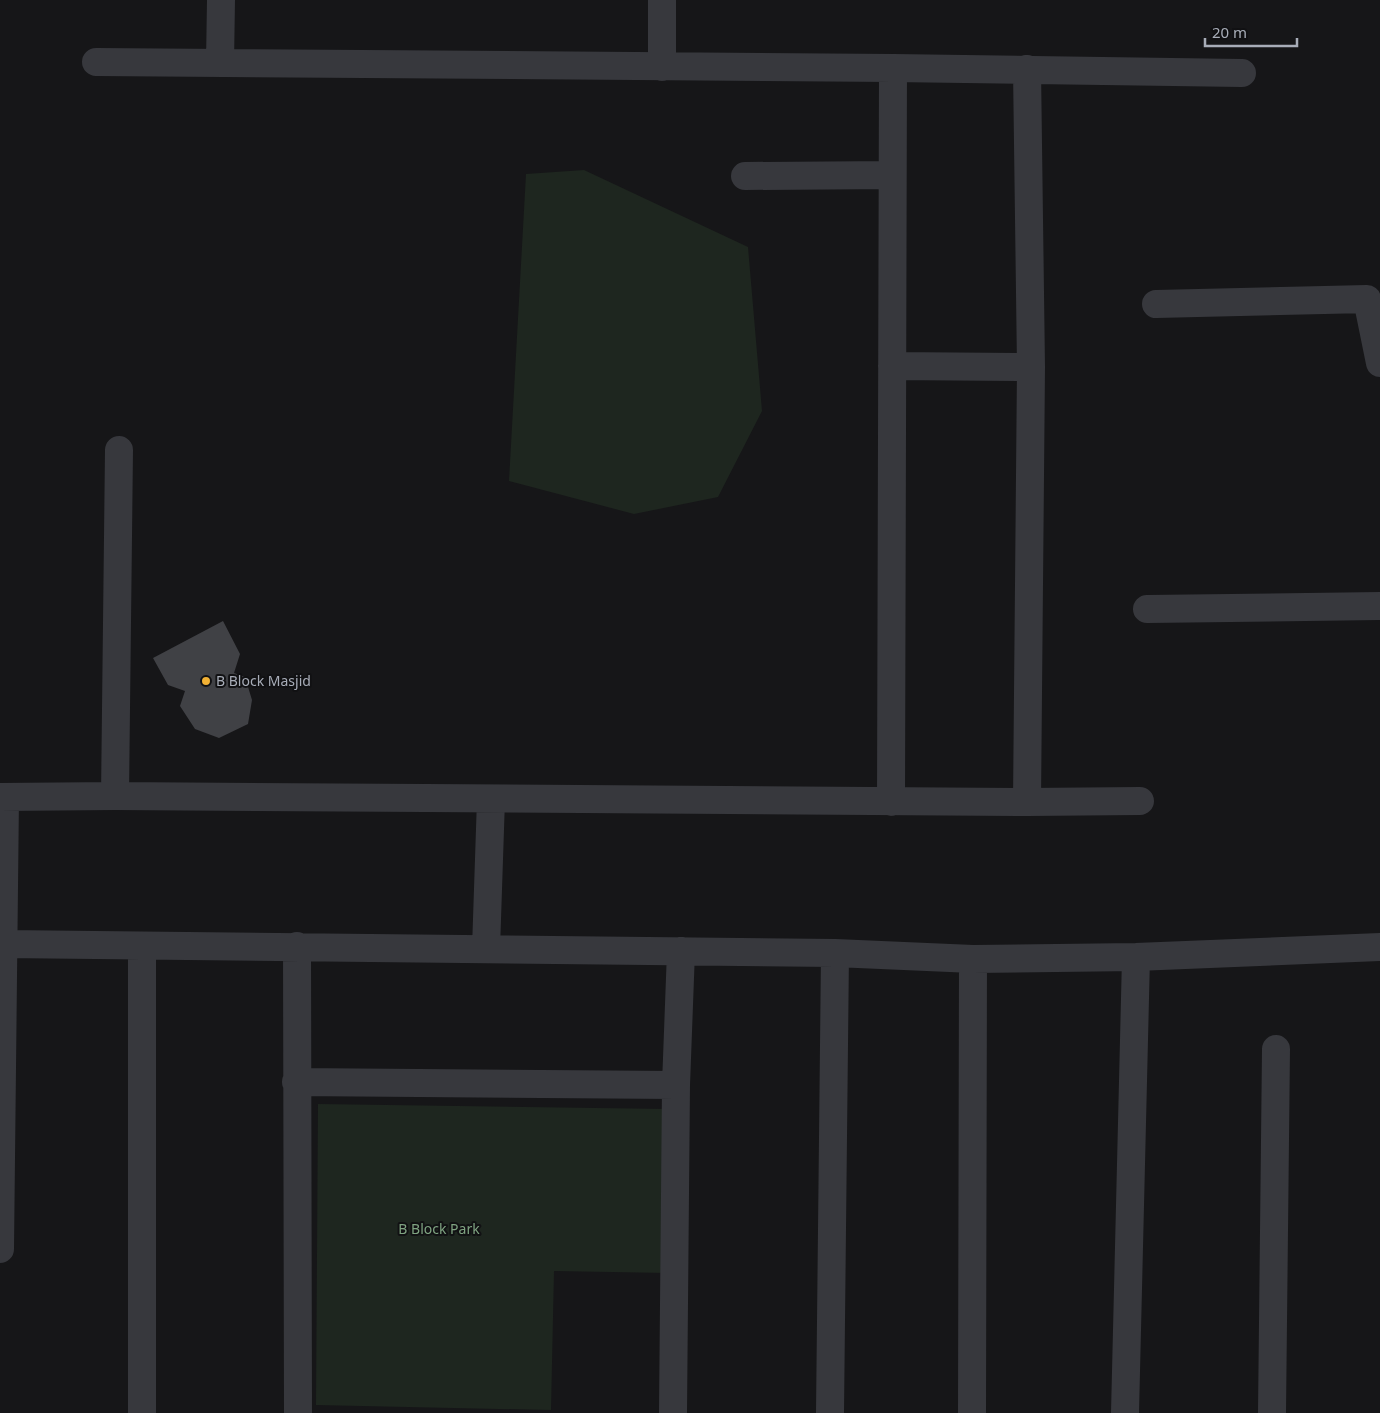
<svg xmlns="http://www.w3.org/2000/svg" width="1380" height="1413" viewBox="0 0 1380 1413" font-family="'Noto Sans',sans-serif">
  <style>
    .green { fill: #1e261f }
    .building { fill: #404145 }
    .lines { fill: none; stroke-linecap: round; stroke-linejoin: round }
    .minor { stroke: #37383d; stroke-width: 28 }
    .poi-dot { fill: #f2b134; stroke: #111113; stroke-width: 2 }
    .labels { text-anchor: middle; stroke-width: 4; stroke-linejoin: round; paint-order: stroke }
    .poi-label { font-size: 14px; fill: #a8adb8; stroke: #111113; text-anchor: start }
    .park-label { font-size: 14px; fill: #7fa381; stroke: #111113 }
  </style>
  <rect width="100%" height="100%" fill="#161618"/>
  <path class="green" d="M584,170l164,77 14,164 -44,86 -84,17 -125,-33 17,-307z
    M318,1104l349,5 1,164 -114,-2 -3,139 -235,-5z"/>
  <path class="building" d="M223,621l17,33 -6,19 11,4 7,23 -4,24 -29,14 -24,-9 -15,-23 5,-15 -17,-6 -15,-27z"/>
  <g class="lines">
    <path class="minor" d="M96,62l797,6 349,5
      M220,63l1,-63
      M662,67v-67
      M1027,69l4,298 -4,435
      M745,176l147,-1
      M1156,304l211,-5 13,64
      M892,366l139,1
      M1147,609l233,-3
      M115,796l4,-346
      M0,797l115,-1 912,6 113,-1
      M891,802l2,-734
      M4,944l831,9 138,6 163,-2 244,-10
      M297,946l1,467
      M142,947v466
      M486,949l5,-150
      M296,1082l380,3
      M0,1249l5,-452
      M673,1413l3,-328 5,-134
      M830,1413l5,-460
      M972,1413l1,-454
      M1125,1413l11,-456
      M1272,1413l4,-364"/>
  </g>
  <circle class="poi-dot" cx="206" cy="681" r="5"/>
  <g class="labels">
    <g class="poi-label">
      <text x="216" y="686">B Block Masjid</text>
    </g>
    <g class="park-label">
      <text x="439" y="1234">B Block Park</text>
    </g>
  </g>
  <path d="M1205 38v8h92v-8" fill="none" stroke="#a8adb8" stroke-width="2.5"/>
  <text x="1212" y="38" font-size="15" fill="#a8adb8" stroke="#111113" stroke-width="4" paint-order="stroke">20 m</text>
</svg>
